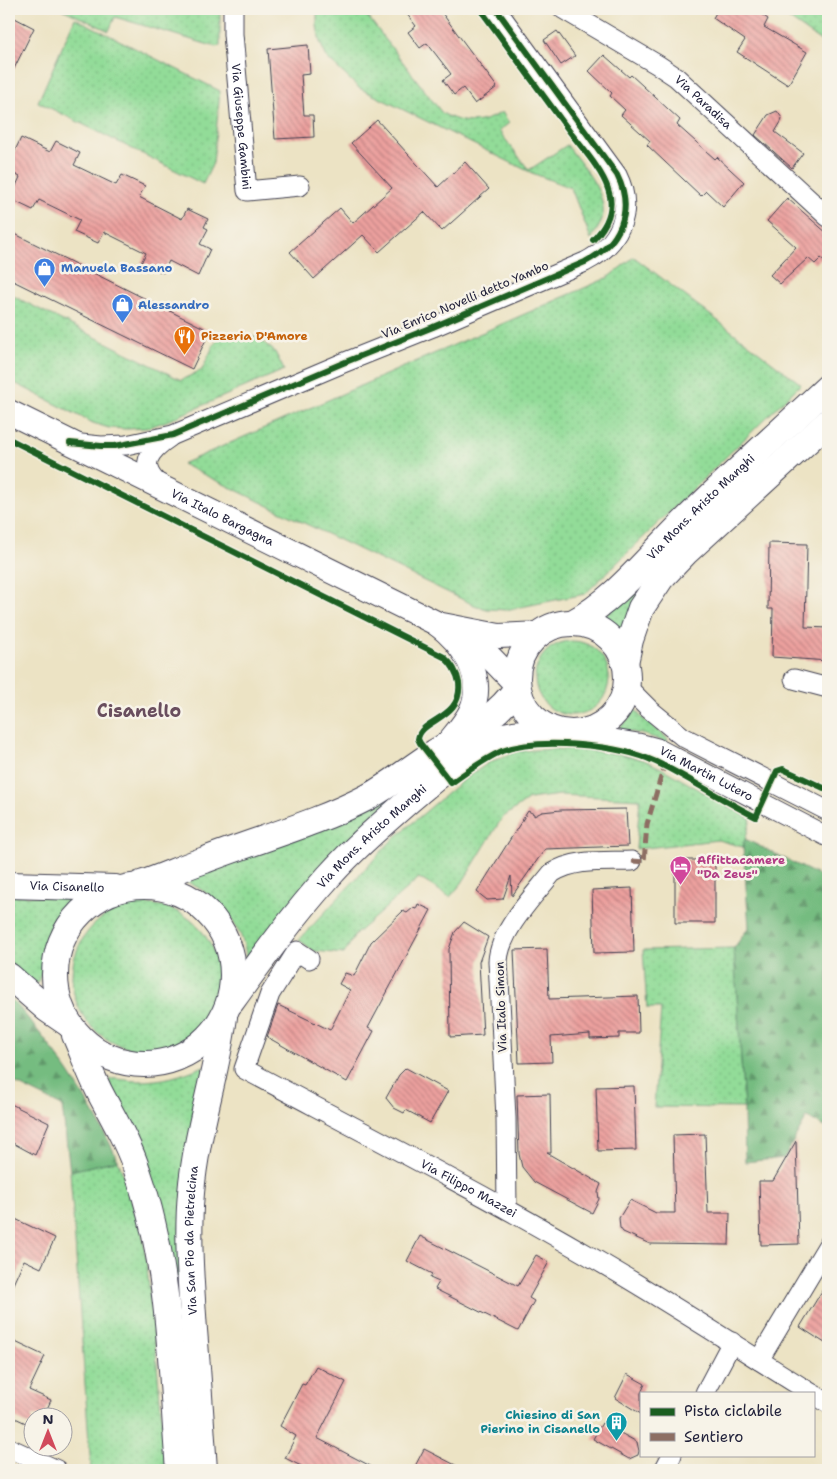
<svg xmlns="http://www.w3.org/2000/svg" width="837" height="1479" viewBox="0 0 837 1479" font-family="'Shantell Sans',sans-serif">
  <style>
    .grass { fill: url(#grass-dots); stroke: #5a7f6a }
    .forest { fill: url(#forest-firs); stroke: #4c6f5e }
    .building { fill: url(#building-back-hatch) }
    .lines { fill: none; stroke-linecap: round; stroke-linejoin: round }
    .minor-casing { stroke: #403f50; stroke-width: 21 }
    .tertiary-casing { stroke: #403f50; stroke-width: 26 }
    .secondary-casing { stroke: #403f50; stroke-width: 28 }
    .minor { stroke: #fff; stroke-width: 19 }
    .tertiary { stroke: #fff; stroke-width: 24 }
    .secondary { stroke: #fff; stroke-width: 26 }
    .quiet { stroke: #8d6e63; stroke-width: 5; stroke-dasharray: 10 5; stroke-linecap: butt }
    .cycleway-casing { stroke: #f7f3e8; stroke-width: 9 }
    .cycleway { stroke: #1b5e20; stroke-width: 6 }
    .labels { text-anchor: middle; stroke-width: 5; stroke-linejoin: round; paint-order: stroke }
    .street-label { font-size: 12px; fill: #22223b; stroke: #f7f3e8 }
    .shop-label { font-size: 12px; font-weight: bold; fill: #366cbe; stroke: #f7f3e8; text-anchor: start }
    .food-label { font-size: 12px; font-weight: bold; fill: #c56008; stroke: #f7f3e8; text-anchor: start }
    .hotel-label { font-size: 12px; font-weight: bold; fill: #b23c85; stroke: #f7f3e8; text-anchor: start }
    .culture-label { font-size: 12px; font-weight: bold; fill: #0d838f; stroke: #f7f3e8; text-anchor: end }
    .district-label { font-size: 18px; font-weight: bold; fill: #694e5e; stroke: #f7f3e8 }
  </style>
  <defs>
    <pattern id="grass-dots" width="8" height="8" patternUnits="userSpaceOnUse" patternTransform="scale(1.25)"><rect width="8" height="8" fill="#92dc98"/><path d="M2 2h.1M6 6h.1" fill="none" stroke="#7ebc84" stroke-width="1.8" stroke-linecap="round"/></pattern>
    <pattern id="forest-firs" width="22" height="20" patternUnits="userSpaceOnUse" patternTransform="scale(1.25)"><rect width="22" height="20" fill="#75bc80"/><path d="M5 1l3.5 6h-7zM16 11l3.5 6h-7z" fill="#60986a"/></pattern>
    <pattern id="building-back-hatch" width="6" height="6" patternUnits="userSpaceOnUse" patternTransform="scale(1.25)"><rect width="6" height="6" fill="#eca09e"/><path d="M-1 5l2 2M0 0l6 6M5-1l2 2" fill="none" stroke="#bf8282"/></pattern>
  </defs>
  <rect width="100%" height="100%" fill="#f7f3e8"/>
  <filter id="ink" filterUnits="userSpaceOnUse"><feTurbulence type="fractalNoise" baseFrequency=".02" numOctaves="2"/><feDisplacementMap in="SourceGraphic" scale="10" xChannelSelector="R" yChannelSelector="G"/><feConvolveMatrix kernelMatrix="1 2 1 2 8 2 1 2 1" color-interpolation-filters="sRGB"/></filter>
  <filter id="wash" filterUnits="userSpaceOnUse"><feTurbulence type="fractalNoise" baseFrequency=".0096" numOctaves="4" result="noise"/><feDisplacementMap in="SourceGraphic" scale="20" xChannelSelector="R" yChannelSelector="G"/><feGaussianBlur stdDeviation="1.12" result="paint"/><feColorMatrix in="noise" values="0 0 0 0 0 0 0 0 0 0 0 0 0 0 0 0 0 1.4 0 .05"/><feComposite in="paint" operator="in"/></filter>
  <g filter="url(#wash)">
    <rect width="100%" height="100%" fill="#ece3c4"/>
    <path class="grass" d="M62,9h158v37l-4,1 -101,-30 -6,14z
      M317,9h45l80,104c21,12 39,12 60,-1l7,11 -10,8 30,39 38,-25c13,18 39,46 36,69 -1,10 -7,17 -12,25l-20,-51 -39,-15 -173,-85 -32,-30 -7,-16 -3,-16z
      M775,9h53v37z
      M75,18l145,73 -7,72 -10,21 -165,-82z
      M634,257l167,127 -216,210 -79,16 -19,-1 -13,-4 -292,-141 425,-186z
      M9,294l172,86 21,-10 12,-26 4,-4 7,-3h33l17,15 9,18 -117,51 -21,7 -19,1 -18,-1 -16,-5 -84,-43z
      M633,590l5,5 -14,39 -12,-12 -9,-4z
      M535 678a37 37 0 1 1 74 0a37 37 0 1 1-74 0Z
      M635,709l6,8 27,22 -2,4c-16,-8 -32,-12 -50,-12l14,-13z
      M553,749l35,1 31,4 25,6 17,8 90,51 -8,28 -25,-7 -82,9 4,-50 -80,-4 -31,4 -27,19 -40,65 -12,14 -31,-19 -64,57 -11,19 -30,-3 -15,-11 93,-100 70,-59 28,-19 28,-11z
      M417,778l-171,182c0,-27 -20,-51 -40,-67 -6,-5 -14,-8 -20,-12z
      M9,895l59,2 6,3c-4,14 -19,26 -25,41 -4,11 -7,37 -12,42h-7l-21,-20z
      M72 977a73 73 0 1 1 146 0a73 73 0 1 1-146 0Z
      M734,948l10,160 -90,-1 7,-99h-14l-4,-58z
      M204,1066l-9,404 -20,-165 -64,-213 -2,-13c10,-1 19,2 28,2 27,0 43,-5 67,-15z
      M118,1160l24,72 4,26 10,94 10,118h-75l-21,-299z"/>
    <path class="forest" d="M745,839l83,41v249l-21,-12 -23,41 -39,4 -1,-54 -10,-160 15,-21 -6,-80z
      M9,997c9,8 17,19 25,29 34,41 61,86 84,134l-48,11 -8,-65 -53,-26z"/>
    <g id="blocks">
      <path class="building" d="M403,9h36l58,78 -22,17 -12,-16 -9,7 -11,-15 8,-6 -24,-31 -7,5 -12,-16 8,-6z
        M718,9h36l14,10 -4,8 43,25 -19,33 -51,-33 8,-12 -32,-22z
        M9,15l25,13 -25,51z
        M557,31l18,25 -14,9 -17,-25z
        M308,45l2,29 -9,1 3,40h9l1,22 -39,2 -7,-90z
        M604,55l25,22 2,-2 49,45 -3,5 38,34 2,-2 27,25 -21,25 -17,-16 -5,5 -54,-51 3,-4 -29,-26 4,-5 -15,-14 2,-3 -23,-22z
        M777,111l5,7 -1,4 -6,10 28,21 -11,15 -37,-33 13,-20z
        M377,120l61,67 27,-25 24,27 -47,42 -18,-19 -45,40 -16,-17 -49,44 -24,-27 50,-44 13,15 39,-35 -41,-45z
        M21,138l29,14 6,-11 24,12 -6,12 42,20 6,-10 23,11 -6,11 43,22 5,-10 21,10 -4,8 4,2 -8,15 10,5 -12,27 -29,-15 -6,12 -22,-10 5,-10 -42,-21 -6,11 -24,-11 6,-12 -41,-20 -6,10 -23,-11 10,-22 -11,-6v-8z
        M787,198l41,36v30l-7,-6 -6,6 -7,-6 -28,26 -10,-9 26,-28 -29,-26z
        M9,231l201,100 -18,38 -183,-90z
        M769,543l38,1 -2,83 23,1v33l-56,-4 1,-48h-5z
        M626,809l2,37 -83,3 -33,47 -1,-20 -8,23 -16,1 -10,-8 51,-81 6,3v2l8,-4 19,-2z
        M675,860h40v63h-40z
        M632,888l2,64 -40,1 -2,-63z
        M418,904l13,6 -63,118 6,3 -27,51 -80,-45 11,-32 52,25 20,-40 -11,-6 6,-11 9,3 17,-34 32,-31 4,2 6,-5 3,1z
        M464,922l24,15 -9,25 4,73 -33,2 -1,-88 6,-17z
        M547,949l2,50 89,-3 1,37h-20v5l-29,1v-5l-39,3 1,25 -33,1 -5,-113z
        M406,1068l42,23 -18,32 -24,-13 -2,3 -10,-5 -8,-10 13,-23z
        M634,1086l2,64 -38,1 -2,-64z
        M550,1094l1,59h-4l54,31 -3,8 1,7 -7,14 -58,-31 -12,-15 -3,-13 -2,-59z
        M9,1103l40,20 -14,32 -26,-14z
        M705,1134l3,79h22l-1,32 -79,-1 -27,-12 -3,-4 -1,-10 11,-18 26,13h19l-2,-78z
        M796,1141l3,103 -38,1 -2,-64h14z
        M9,1216l46,22 -14,30 -17,-8 -15,33z
        M420,1236l98,50 18,-31 13,7 -20,36 5,3 -16,30 -83,-42 4,-7 -9,-4 2,-4 -25,-13z
        M828,1281v64l-28,-18z
        M9,1339l36,17 -16,34 22,10 -7,16h-12v10l-23,-11z
        M316,1366l30,16 -29,56 61,32h-69l-24,-12 11,-22 -16,-10 22,-42 3,1z
        M627,1374l18,10 -4,9v21l-26,-16z
        M602,1423l35,19 2,9 -1,4 -9,4 -36,-20z
        M424,1449l41,21h-52z"/>
    </g>
  </g>
  <g filter="url(#ink)">
    <use href="#blocks" fill-opacity="0" stroke="#403f50" stroke-width="1"/>
    <g class="lines">
      <defs>
        <g id="minor">
          <path id="s1" d="M233,9v25l14,157 53,-5"/>
          <path id="s2" d="M563,9l95,56 18,12 152,140"/>
          <path d="M81,444l20,2 25,-1 47,-10 170,-72 90,-36 152,-65c35,-18 50,-51 32,-87l-121,-166"/>
          <path d="M162,487c-26,-21 -13,-36 8,-50"/>
          <path d="M794,679l34,9"/>
          <path d="M627,687l22,22 34,28 145,74"/>
          <path id="s3" d="M578,733l60,10 19,5 171,89"/>
          <path id="s4" d="M309,959l-12,-8 -27,43 -26,75c115,61 230,120 342,185 77,44 150,92 225,139"/>
          <path d="M507,1209l-1,-91 -8,-157c2,-31 35,-64 54,-88 24,-15 53,-11 80,-12"/>
          <path d="M759,1360l69,-115"/>
          <path d="M705,1393l27,-51"/>
          <path d="M813,1394l15,9"/>
          <path d="M9,1448l48,22"/>
          <path d="M664,1470l8,-15"/>
        </g>
        <g id="tertiary">
          <path id="s5" d="M9,412l427,211c26,19 51,54 35,88 -5,11 -15,22 -23,32"/>
          <path d="M437,624l62,12 40,-2"/>
          <path d="M455,636l35,21 27,28"/>
        </g>
        <g id="secondary">
          <circle cx="572" cy="678" r="55"/>
          <path id="s6" d="M572,623c45,-24 76,-66 112,-101 46,-46 96,-90 144,-135"/>
          <path d="M625,663l5,-23 11,-32 20,-30 24,-25 143,-131"/>
          <path d="M141,884c22,-7 42,-17 64,-24 54,-21 111,-36 163,-63 24,-13 43,-30 66,-44 29,-18 64,-36 83,-65"/>
          <path id="s7" d="M9,885l106,3"/>
          <circle cx="144" cy="975" r="89"/>
          <path d="M9,976l38,33 22,15"/>
          <path id="s8" d="M231,1002c31,-43 62,-86 98,-126 27,-30 60,-58 91,-85 24,-20 49,-42 78,-53 20,-7 40,-6 60,-6"/>
          <path d="M75,1035c8,18 15,38 24,56 14,27 30,53 39,82 33,95 33,198 41,297"/>
          <path id="s9" d="M204,1470c-3,-47 -6,-93 -10,-140 -3,-46 -7,-92 -3,-137 5,-60 25,-116 33,-176"/>
        </g>
      </defs>
      <use href="#minor" class="minor-casing"/>
      <use href="#tertiary" class="tertiary-casing"/>
      <use href="#secondary" class="secondary-casing"/>
      <use href="#minor" class="minor"/>
      <use href="#tertiary" class="tertiary"/>
      <use href="#secondary" class="secondary"/>
      <path class="quiet" d="M632,861l12,1 3,-38 17,-57"/>
      <defs>
        <path id="cycleway" d="M480,9c30,41 60,82 90,123 12,16 32,38 38,57 7,19 -1,37 -15,51
          M9,439l435,218c8,7 13,15 15,26 4,36 -39,36 -41,56l2,4 31,40c16,-11 33,-24 51,-32 38,-14 118,-6 154,11 34,16 65,38 100,55l21,-46 6,-2 45,21
          M70,443l31,3h14l58,-11 170,-72 90,-36 152,-65c35,-18 50,-51 32,-87l-121,-166"/>
      </defs>
      <use href="#cycleway" class="cycleway-casing"/>
      <use href="#cycleway" class="cycleway"/>
    </g>
  </g>
  <defs>
    <symbol id="shop-pin" viewBox="-11 -11 22 30"><path d="M0 17L-7.5 6A9.5 9.5 0 1 1 7.5 6Z" fill="#3f7fe0" stroke="#f7f3e8"/><path d="M-5-2.5h2.3a2.7 3.5 0 0 1 5.4 0H5L5.5 6h-11ZM-1.5-2.5h3a1.5 2.3 0 0 0-3 0Z" fill="#fff"/></symbol>
    <symbol id="restaurant-pin" viewBox="-11 -11 22 30"><path d="M0 17L-7.5 6A9.5 9.5 0 1 1 7.5 6Z" fill="#e8710a" stroke="#f7f3e8"/><path d="M-5-6h1v4h1v-4h1v4h1v-4h1v5L-1.5 .5V6h-2V.5L-5-1ZM5-6V6H3V1.5H1.5Q1.5-4 5-6Z" fill="#fff"/></symbol>
    <symbol id="hotel-pin" viewBox="-11 -11 22 30"><path d="M0 17L-7.5 6A9.5 9.5 0 1 1 7.5 6Z" fill="#d1479c" stroke="#f7f3e8"/><path d="M-6-4.5h1.5V1H6V5H4.5V3h-9V5H-6ZM-4 0a1.8 1.8 0 1 1 3.6 0ZM.5 0V-2.5h3Q6-2.5 6 0Z" fill="#fff"/></symbol>
    <symbol id="building-pin" viewBox="-11 -11 22 30"><path d="M0 17L-7.5 6A9.5 9.5 0 1 1 7.5 6Z" fill="#0f9aa8" stroke="#f7f3e8"/><path d="M-4-6H4V6H1V3H-1V6H-4ZM-2.5-4.3h1.7v1.8h-1.7ZM.8-4.3h1.7v1.8H.8ZM-2.5-1h1.7V.8h-1.7ZM.8-1h1.7V.8H.8Z" fill="#fff"/></symbol>
  </defs>
  <g fill-rule="evenodd">
    <use href="#shop-pin" x="32" y="256" width="25" height="34"/>
    <use href="#shop-pin" x="110" y="292" width="25" height="34"/>
    <use href="#restaurant-pin" x="172" y="324" width="25" height="34"/>
    <use href="#hotel-pin" x="668" y="854" width="25" height="34"/>
    <use href="#building-pin" x="604" y="1410" width="25" height="34"/>
  </g>
  <g class="labels">
    <g class="street-label">
      <text dy="4" stroke="none"><textPath href="#s2" startOffset="169">Via Paradisa</textPath></text>
      <text dy="4" stroke="none"><textPath href="#s1" startOffset="118">Via Giuseppe Gambini</textPath></text>
      <text transform="translate(465 300) rotate(-23)" y="4">Via Enrico Novelli detto Yambo</text>
      <text dy="4" stroke="none"><textPath href="#s6" startOffset="174">Via Mons. Aristo Manghi</textPath></text>
      <text dy="4" stroke="none"><textPath href="#s5" startOffset="238">Via Italo Bargagna</textPath></text>
      <text dy="4" stroke="none"><textPath href="#s3" startOffset="136">Via Martin Lutero</textPath></text>
      <text dy="4" stroke="none"><textPath href="#s8" startOffset="218">Via Mons. Aristo Manghi</textPath></text>
      <text dy="4" stroke="none"><textPath href="#s7" startOffset="58">Via Cisanello</textPath></text>
      <text transform="translate(501 1007) rotate(-92)" y="4">Via Italo Simon</text>
      <text dy="4" stroke="none"><textPath href="#s4" startOffset="399">Via Filippo Mazzei</textPath></text>
      <text dy="4" stroke="none"><textPath href="#s9" startOffset="230">Via San Pio da Pietrelcina</textPath></text>
    </g>
    <g class="shop-label">
      <text x="61" y="272">Manuela Bassano</text>
      <text x="138" y="309">Alessandro</text>
    </g>
    <g class="food-label">
      <text x="201" y="340">Pizzeria D'Amore</text>
    </g>
    <g class="hotel-label">
      <text x="697" y="864">Affittacamere<tspan x="697" dy="14">"Da Zeus"</tspan></text>
    </g>
    <g class="culture-label">
      <text x="600" y="1419">Chiesino di San<tspan x="600" dy="14">Pierino in Cisanello</tspan></text>
    </g>
    <g class="district-label">
      <text x="139" y="717">Cisanello</text>
    </g>
  </g>
  <rect width="837" height="1479" fill="none" stroke="#f7f3e8" stroke-width="30"/>
  <rect x="640" y="1392" width="175" height="65" fill="#f7f3e8" stroke="#a29fa3"/>
  <rect x="650" y="1408" width="25" height="8" fill="#1b5e20" stroke="#a29fa3"/>
  <text x="684" y="1416" font-size="15" fill="#22223b">Pista ciclabile</text>
  <rect x="650" y="1433" width="25" height="8" fill="#8d6e63" stroke="#a29fa3"/>
  <text x="684" y="1442" font-size="15" fill="#22223b">Sentiero</text>
  <g transform="translate(48 1432)"><circle r="24" fill="#f7f3e8" stroke="#a29fa3"/>
  <path d="M0-4L9 19L0 12L-9 19Z" fill="#d1495b"/>
  <text y="-8" font-size="14" font-weight="bold" text-anchor="middle" fill="#22223b">N</text>
  </g>
</svg>
